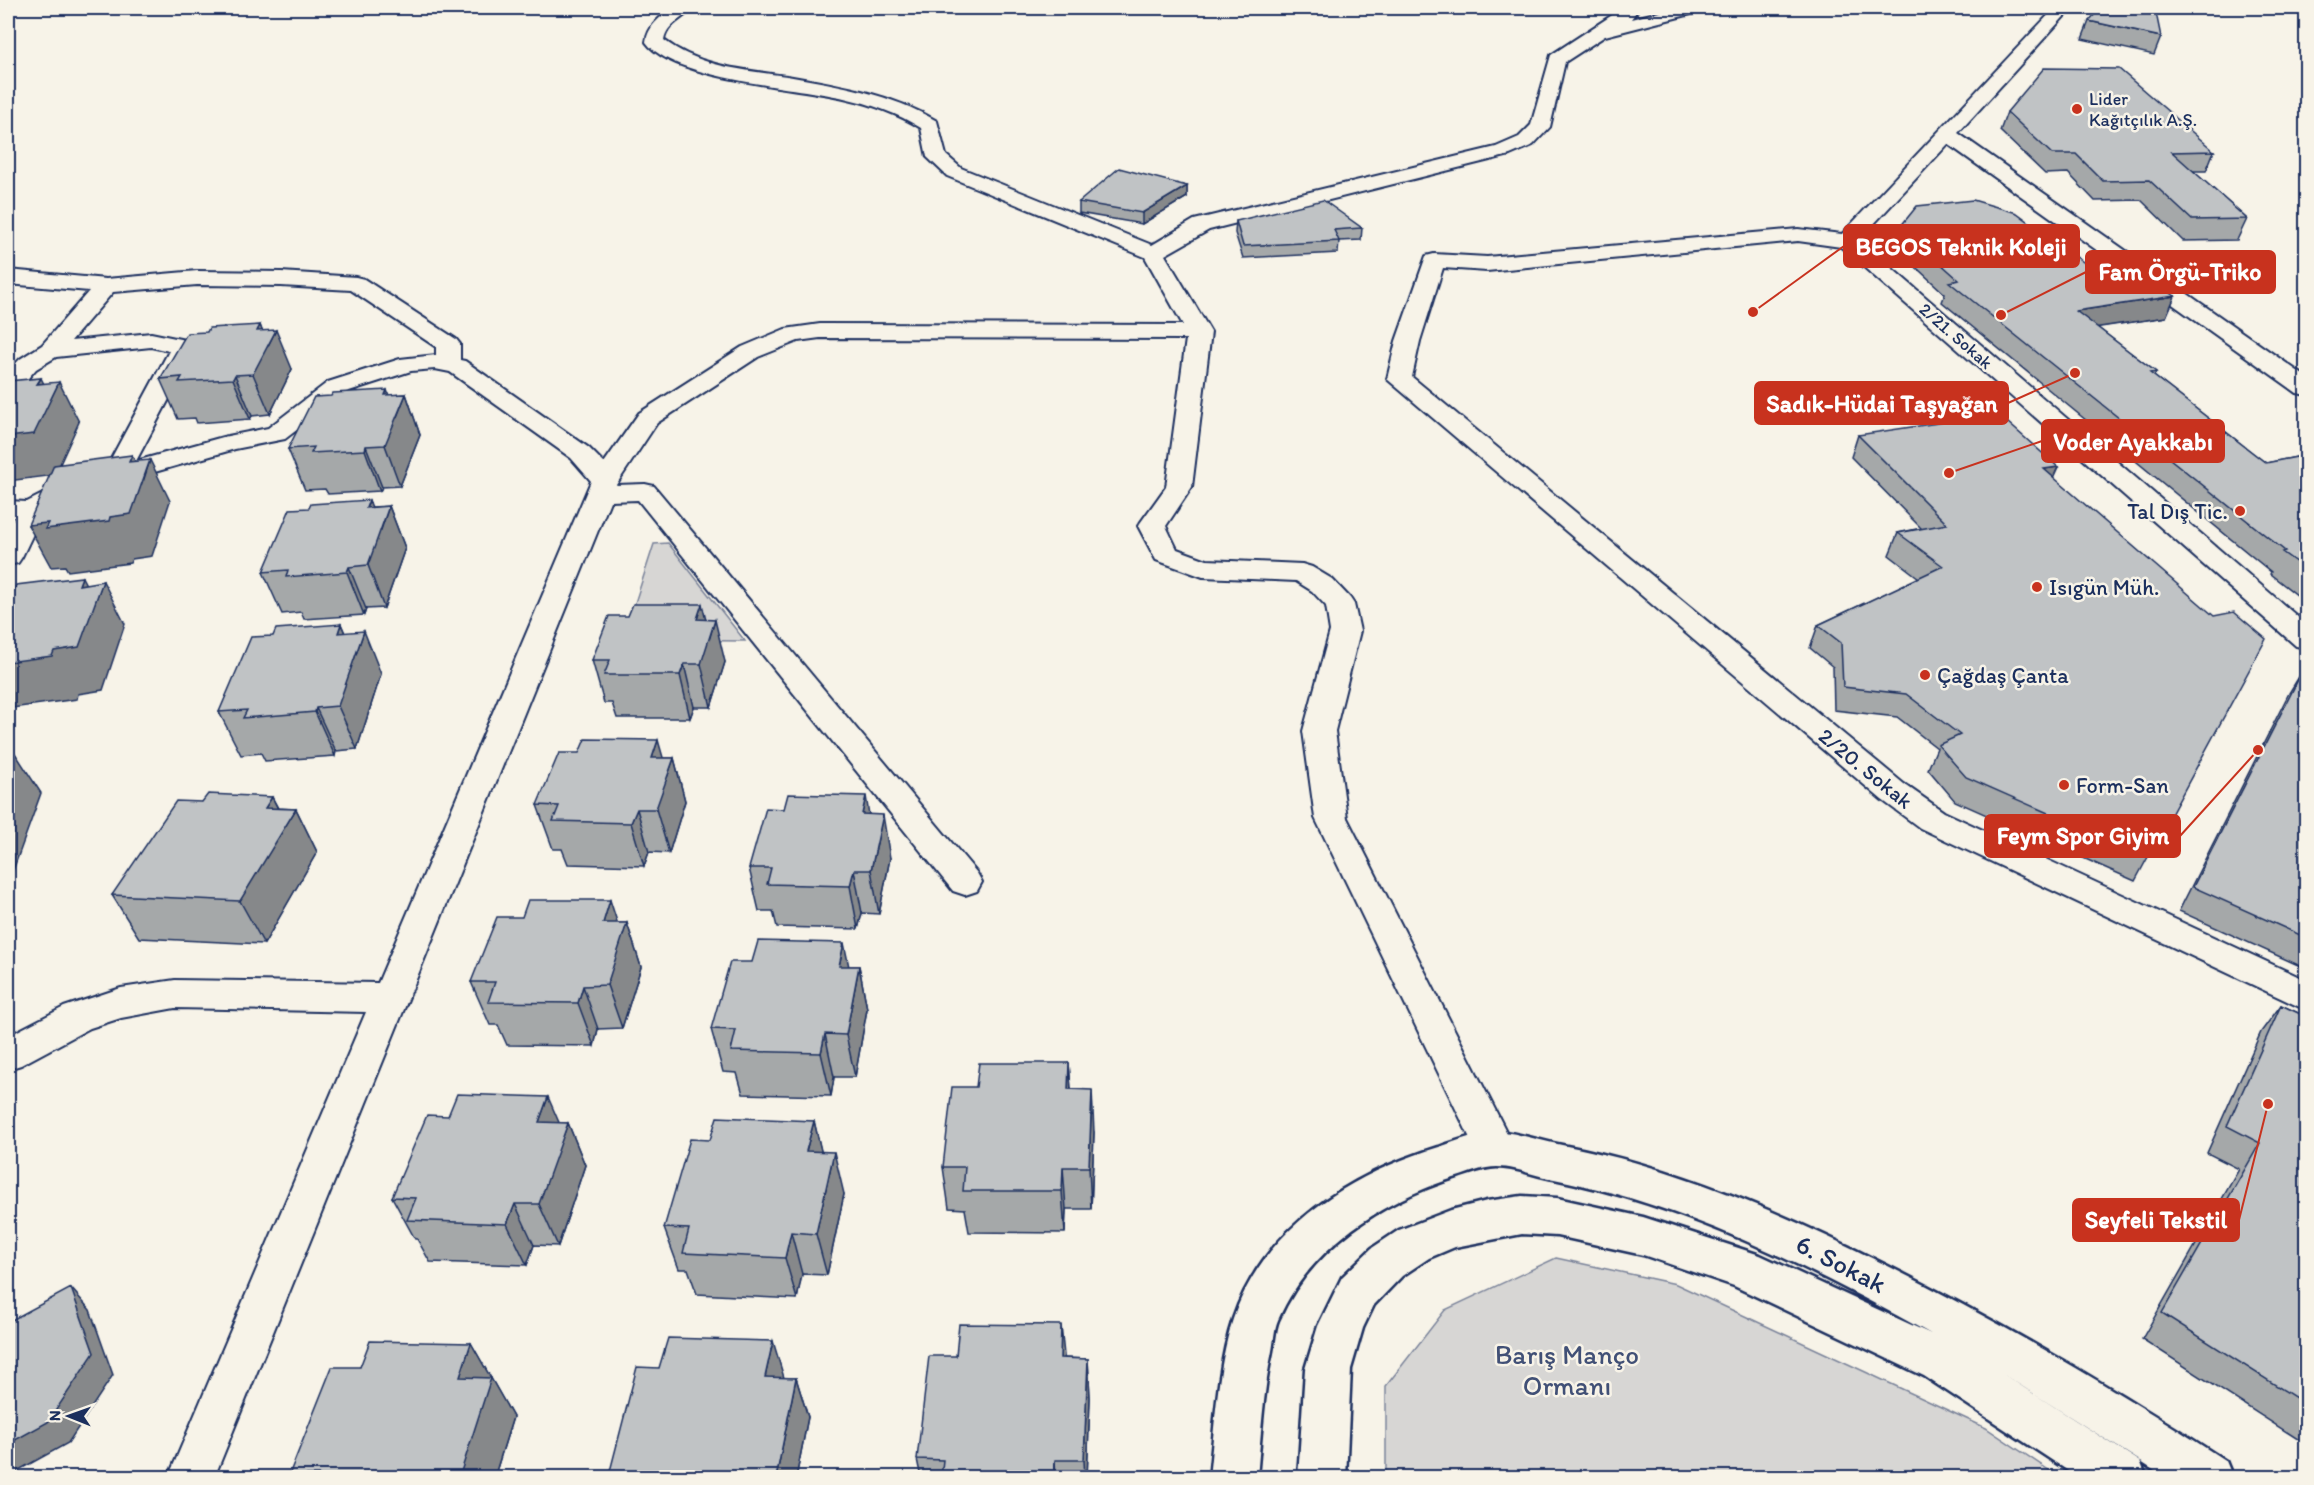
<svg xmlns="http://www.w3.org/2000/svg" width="2314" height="1485" viewBox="0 0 2314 1485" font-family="Itim,sans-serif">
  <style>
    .green { fill: #d7d6d4; stroke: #798299; stroke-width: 1.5 }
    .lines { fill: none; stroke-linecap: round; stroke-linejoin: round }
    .street-casing { stroke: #1b2f5e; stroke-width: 4 }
    .secondary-casing { stroke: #1b2f5e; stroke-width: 5 }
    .street { fill: #f7f3e8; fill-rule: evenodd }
    .secondary { fill: #f7f3e8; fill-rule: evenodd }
    .wall { fill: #a5a8a9; stroke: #1b2f5e; stroke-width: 1.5 }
    .shaded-wall { fill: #86888a; stroke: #1b2f5e; stroke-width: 1.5 }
    .building { fill: #c0c3c5; stroke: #1b2f5e; stroke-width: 1.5 }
    .poi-dot { fill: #c8321e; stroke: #f7f3e8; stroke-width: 2 }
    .labels { text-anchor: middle; stroke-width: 5; stroke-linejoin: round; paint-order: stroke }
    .far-poi-label { font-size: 18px; fill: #1b2f5e; stroke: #f7f3e8; text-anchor: start }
    .far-street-label { font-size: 18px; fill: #1b2f5e; stroke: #f7f3e8 }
    .poi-label { font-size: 22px; fill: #1b2f5e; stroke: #f7f3e8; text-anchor: start }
    .street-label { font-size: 22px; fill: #1b2f5e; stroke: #f7f3e8 }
    .near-street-label { font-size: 27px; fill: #1b2f5e; stroke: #f7f3e8 }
    .near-park-label { font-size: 27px; fill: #415076; stroke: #f7f3e8 }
    .leader { fill: none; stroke: #c8321e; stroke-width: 2 }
    .callout-dot { fill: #c8321e; stroke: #f7f3e8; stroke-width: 2 }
    .callout { fill: #c8321e; stroke: #c8321e; stroke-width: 2 }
    .callout-label { font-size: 24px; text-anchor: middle; font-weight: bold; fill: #fff }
  </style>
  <rect width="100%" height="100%" fill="#f7f3e8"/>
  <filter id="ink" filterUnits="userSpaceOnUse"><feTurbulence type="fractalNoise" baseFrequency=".0167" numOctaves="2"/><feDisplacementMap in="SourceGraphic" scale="12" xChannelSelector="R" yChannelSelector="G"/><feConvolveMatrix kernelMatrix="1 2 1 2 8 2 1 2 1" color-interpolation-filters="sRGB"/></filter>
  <g filter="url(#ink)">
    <path class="green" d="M668,543l77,98 -106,-1 -6,-31 21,-65z
      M1556,1258l120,26 310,144 73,49h-673v-91l59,-76z"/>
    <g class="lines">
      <defs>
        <path id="street" d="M673,8h19c-9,12 -25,15 -28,32 35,27 81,30 123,36 52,9 104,18 150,45l9,34 15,13 191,77 42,-25 302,-73 23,-10 12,-12 20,-70 72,-47h16l-8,11 44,-11h26l-2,4 -94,24 -40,26 -15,65 -17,18 -23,10 -301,75 -44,25 46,77 -19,155 -26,39 11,23 30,11 95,4 10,3 20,12 18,19 4,6 6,27 -25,100 12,87 168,331 -6,12 -14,5 -14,-5 -166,-343 -12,-87 27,-100 -4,-25 -14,-15 -16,-10 -93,-4 -47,-17 -18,-34 28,-39 20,-148 -366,-1 -22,3 -40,16 -101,66 -41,62 29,-1 9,2 323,387 5,9 -5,9 -12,4 -12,-4 -315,-391 -28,1 -396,977h-46l198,-466 -191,-4 -54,10 -31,10 -69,37 -13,4v-33l56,-29 57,-19 54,-8 203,3 213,-502 -20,-23 -121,-86 -15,-3 -24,2 -65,21 -61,47 -50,10 -143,41 -50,25 -20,42 -4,6 -10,2v-35l6,-13h-6v-16l19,1 47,-24 31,-8 64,-119 -18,-4 -95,10 -20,12 -19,22 -9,2v-21l12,-13 22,-14 47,-54 -81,-7v-14l98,9 91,-8 84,1 75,5 8,2 92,60 4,5v16l5,1 124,87 15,15 35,-50 103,-66 43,-18 35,-5 363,1 -38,-68 -198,-81 -20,-19 -6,-29c-24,-15 -50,-24 -77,-30 -46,-11 -171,-18 -198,-56 2,-16 15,-26 27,-34zM197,285l84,1 70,4 85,57v8l-36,4 -72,23 -60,46 -45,9 -87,24 56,-105 1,-6 -8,-10 -34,-7 -80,8 42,-49z
          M2055,8h17l-114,125 348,244v18l-9,-2 -349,-249 -89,96 447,384v24l-10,-2 -455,-399 -43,-6 -311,30 -44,-3 -23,73 -8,36 492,407 40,28 362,168v30l-386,-182 -38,-28 -495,-421 9,-38 30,-85 8,-2 53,3 311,-28 44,5z"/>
        <path id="secondary" d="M1496,1131c23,2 44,10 66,14 114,22 220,68 322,119 118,59 232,125 342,197l7,17h-67l-165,-105 139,88 7,17h-68l-155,-102 -190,-90 -91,-31 -86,-19 -35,-2 -67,13 -26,11 -27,18 -28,29 -11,23 -12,41 -5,109h-48l7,-109 13,-43 24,-49 30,-29 27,-18 52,-20 36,-9 35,-5 35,2 86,19 117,38 171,79c-120,-66 -242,-128 -377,-155 -19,-3 -38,-12 -57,-12 -14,0 -27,6 -40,10 -74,23 -147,70 -179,143 -4,9 -4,21 -6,31 -9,42 -11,84 -15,127h-48c6,-51 8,-110 24,-159 31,-92 118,-145 206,-172 18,-6 38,-14 57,-16z"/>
      </defs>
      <use href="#street" class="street-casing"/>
      <use href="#secondary" class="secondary-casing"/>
      <use href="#street" class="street"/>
      <use href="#secondary" class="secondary"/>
    </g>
    <path class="wall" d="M2089,21l72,16 -7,18 -72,-16z
      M2007,112l207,39 -8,20h-13l54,48 -10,21 -54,1 -42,-41 -46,1 -27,-28 -23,1 -45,-43z
      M1187,186v11l-45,27 -63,-11v-11z
      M1236,221l126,7 -1,12 -22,1 -1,12 -95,5 -8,-25z
      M1900,227l194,43 81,26 -9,21 -69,10 59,45 -2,4 112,87 41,-8v148l-37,-29 1,-2 -329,-270 3,-8 -51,-47z
      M260,325l2,6 30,38 -22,45 -18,2 -2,3 -53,4 -2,-5 -17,1 -18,-40 47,-47z
      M406,394l14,41 -20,51 -18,1 -2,4 -52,3 -3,-5 -20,1 -17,-41 101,-54z
      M1858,435l195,42 95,380 -13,24 -180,-80 -27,-32 9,-21 -40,-31 -63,-7 -1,-43 -23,-19 8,-23 101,-47 -30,-23 9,-22 23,-5 -70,-71z
      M389,506l16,42 -21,60 -18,1 -2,6 -60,4 -3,-7 -19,2 -19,-42 109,-65z
      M706,620l19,42 -14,45h-17l-4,11h-73l-5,-15h-8l-12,-43z
      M341,624l4,9 36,41 -24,75 -21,2 -1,5 -70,5 -4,-8 -20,2 -22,-43 54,-76z
      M2303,670l4,3v296l-128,-58 110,-218z
      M663,758h11l11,43 -16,52 -20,-1 -5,14 -76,-2 -6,-15h-9l-16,-44z
      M272,797l6,11 18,1 21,43 -53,92 -125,-6 -27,-43 90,-93z
      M869,814l21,44 -11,56 -17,-1 -4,16 -81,-2 -4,-16h-14l-10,-43z
      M618,923h9l14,44 -19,61 -24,1 -4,17 -87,-1 -9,-20h-8l-19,-43z
      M849,966h10l8,43 -12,68h-21l-3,19 -88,-2 -6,-21 -14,-1 -12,-43z
      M2281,1005l26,12v428l-165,-106 97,-170 -32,-16 54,-121z
      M1069,1063l2,26 23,43 -3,77h-25l-1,24 -96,-1 -4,-23 -16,-1 -6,-41 33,-80z
      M814,1121l7,31 23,42 -17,81 -25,-1 -5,25 -100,-5 -9,-25h-9l-15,-41 46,-88z
      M559,1123h9l17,42 -27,81 -24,-1 -7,20 -97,-3 -13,-23h-2l-23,-42z
      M471,1343l42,74 -19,61h-203l-2,-3 71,-108z
      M1064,1358l24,1 2,39 -3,80h-166l-4,-19z
      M785,1378h11l12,39 -12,61h-186l-1,-3z"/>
    <path class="shaded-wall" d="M1187,186v11l-45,27v-11z
      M2175,296l-9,21 -99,15 9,-21z
      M260,325l8,21 8,-16 16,39 -22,45 -17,-40 4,-43z
      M235,375l17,41 -2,3 -17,-40z
      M41,378l10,20 8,-16 20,40 -24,53 -47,6v-44z
      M387,390l10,27 9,-23 14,41 -20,51 -15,-41v-50z
      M366,446l16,41 -2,4 -15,-41z
      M132,455l12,24 6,-19 20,41 -18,55 -20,3 -2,4 -62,8 -3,-5 -14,1 -23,-42 101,-63z
      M2058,467l-10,22 -4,-20z
      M369,500l12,30 8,-24 16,42 -21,60 -16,-43 -2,-57z
      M349,567l17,42 -2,6 -17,-43z
      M82,577l13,25 8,-21 22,43 -22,66 -25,4 -1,5 -65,9 -4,-6v-40l71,-77z
      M702,604l8,33 5,-17 10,42 -14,45 -10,-43 -4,-45z
      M341,624l14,33 9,-26 17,43 -24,75 -19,-43v-73z
      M684,664l10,43 -4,11 -10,-43z
      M316,708l20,43 -1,5 -20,-44z
      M658,740l10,35 6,-17 11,43 -16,52 -13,-44 -4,-51z
      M13,750l28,43 -30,83 -3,1v-111z
      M866,796l7,43 -11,-25z
      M272,797l14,28 10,-16 21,43 -53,92 -24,-43 25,-93z
      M637,809l12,43 -5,14 -13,-43z
      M883,815l7,43 -11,56 -8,-44z
      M854,870l8,43 -4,16 -8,-43z
      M610,900l12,37 5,-14 14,44 -19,61 -15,-43 -4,-62z
      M844,943l9,43 -14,-20z
      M859,966l8,43 -12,68 -9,-42z
      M583,986l15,43 -4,17 -16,-43z
      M825,1034l9,43 -3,19 -10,-43z
      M1069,1063l3,43 -4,-17z
      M1092,1090l2,42 -3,77 -2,-42z
      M548,1097l16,37 4,-11 17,42 -27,81 -19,-42v-82z
      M814,1121l10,42 -18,-12z
      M834,1152l10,42 -17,81 -11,-41z
      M1063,1167l3,42 -1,24 -3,-42z
      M515,1204l19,41 -7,20 -20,-41z
      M791,1232l11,42 -5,25 -12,-41z
      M71,1288l19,22 23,65 -45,68 -60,33v-32z
      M1061,1325l4,40 -5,-7z
      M773,1341l12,40 -20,-4z
      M471,1343l42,74 -19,61h-35l1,-101z
      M1088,1359l2,39 -3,80h-2l-1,-18z
      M796,1378l12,39 -12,61h-20z
      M1055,1460l1,18h-2z"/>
    <path class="building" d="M2100,8h55l6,29 -72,-16z
      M2044,68l75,1 95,82 -42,1 75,67 -55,1 -43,-40 -46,1 -27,-27h-24l-45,-42z
      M1119,168l68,18 -45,27 -63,-11z
      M1323,200l39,28 -28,2 5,11 -96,5 -7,-25z
      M1973,200l44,13 77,57 36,-5 45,31 -99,15 80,61 -6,1 116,90 41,-8v115l-25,-18 3,-1 -336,-269 10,-2 -59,-53 17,-21z
      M260,325l-3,6 19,-1 -23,44 -18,1 -2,4 -54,3 3,-5 -22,2 27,-46 20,-1 2,-4z
      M41,378l-4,6 22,-2 -25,52 -26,3v-56z
      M387,390l-2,5 21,-1 -21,51 -19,1 -1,4 -54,3 3,-6 -26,2 26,-52 17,-1 2,-3z
      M1998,414l60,53 -14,2 170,147 20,-4 32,27 -118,218 -182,-80 -28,-32 22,-10 -54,-41 -63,-7 -2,-44 -23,-18 125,-59 -45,-33 49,-9 -89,-89z
      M132,455l-3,7 21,-2 -19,54 -21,3 -1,4 -64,8 3,-6 -20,2 26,-60z
      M369,500l-3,8 23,-2 -21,59 -19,2 -2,5 -61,5 2,-7 -25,2 27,-63 19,-1 2,-4z
      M82,577l-3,8 24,-4 -24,66 -25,4 -2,5 -44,6v-70l6,-1 2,-6z
      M633,604h69l-5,15 18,1 -14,44h-17l-4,11h-76l6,-15h-18l17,-44h19z
      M341,624l-3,9 26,-2 -26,75 -22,2 -1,4 -72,6 4,-8 -28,2 32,-75 22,-1 3,-7z
      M2303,670l4,3v265l-114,-51z
      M585,739l73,1 -6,18h22l-18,51h-19l-6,14 -78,-2 6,-15 -22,-1 22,-52h20z
      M13,750l-5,16v-15z
      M208,794l64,3 -7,11 31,1 -56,92 -128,-6 64,-94 26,1z
      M788,794l78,2 -4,18 21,1 -12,55h-17l-4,16 -83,-2 4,-16h-22l17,-60 18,1z
      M528,900h82l-7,23h24l-20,62 -24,1 -5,17 -90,-1 7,-20h-24l26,-65h25z
      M758,941l86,2 -5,23h20l-13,69 -21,-1 -4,19 -90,-2 5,-21 -25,-1 19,-67h22z
      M2281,1005l26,12v388l-145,-92 98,-170 -33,-17z
      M979,1063h90l-1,26 24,1 -3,77h-26l-1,24h-99l2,-24h-22l9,-80h24z
      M457,1094l91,3 -9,25 29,1 -29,81h-24l-8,20 -100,-4 9,-22 -24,-1 35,-82 21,1z
      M717,1117l97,4 -8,30 28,1 -18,82 -25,-2 -6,26 -102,-5 6,-24 -25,-1 26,-89 20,1z
      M71,1288l23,65 -46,69 -40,22v-122z
      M959,1324l102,1 -1,33 28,1 -4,101h-29l-1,18h-113l2,-18 -26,-1 12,-103h27z
      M668,1338l105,3 -8,36 31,1 -20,100h-141l1,-2 -27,-1 28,-108 22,1z
      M370,1341l101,2 -11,34 31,1 -32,100h-141l1,-3h-30l43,-108h28z"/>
  </g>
  <g class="poi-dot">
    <circle cx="2077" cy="109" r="6"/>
    <circle cx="2240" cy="511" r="6"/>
    <circle cx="2037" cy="587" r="6"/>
    <circle cx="1925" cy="675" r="6"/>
    <circle cx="2064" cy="785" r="6"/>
  </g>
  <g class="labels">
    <g class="far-poi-label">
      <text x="2089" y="105">Lider<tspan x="2089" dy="21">Kağıtçılık A.Ş.</tspan></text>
    </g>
    <g class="far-street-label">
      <text transform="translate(1956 336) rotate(41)" y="6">2/21. Sokak</text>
    </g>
    <g class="poi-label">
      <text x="2228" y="519" text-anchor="end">Tal Dış Tic.</text>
      <text x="2049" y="595">Isıgün Müh.</text>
      <text x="1937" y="683">Çağdaş Çanta</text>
      <text x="2076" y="793">Form-San</text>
    </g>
    <g class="street-label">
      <text transform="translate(1866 768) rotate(39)" y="8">2/20. Sokak</text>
    </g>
    <g class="near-street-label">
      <text transform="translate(1841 1264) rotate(27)" y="9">6. Sokak</text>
    </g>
    <g class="near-park-label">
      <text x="1567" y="1364">Barış Manço<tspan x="1567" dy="31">Ormanı</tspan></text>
    </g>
  </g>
  <path class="leader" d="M1753 312L1844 246M2001 315L2086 272M2075 373L2008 403M1949 473L2042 441M2258 750L2180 836M2268 1104L2239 1220"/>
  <g class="callout-dot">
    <circle cx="1753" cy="312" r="6"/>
    <circle cx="2001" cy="315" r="6"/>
    <circle cx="2075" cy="373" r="6"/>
    <circle cx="1949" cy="473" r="6"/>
    <circle cx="2258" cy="750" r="6"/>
    <circle cx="2268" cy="1104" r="6"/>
  </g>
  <g class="callout">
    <rect x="1844" y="225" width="235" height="42" rx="6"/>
    <rect x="2086" y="251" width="189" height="42" rx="6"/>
    <rect x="1755" y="382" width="253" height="42" rx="6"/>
    <rect x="2042" y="420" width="182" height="42" rx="6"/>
    <rect x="1985" y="815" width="195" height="42" rx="6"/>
    <rect x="2073" y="1199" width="166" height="42" rx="6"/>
  </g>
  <g class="callout-label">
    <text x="1961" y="255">BEGOS Teknik Koleji</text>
    <text x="2180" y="280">Fam Örgü-Triko</text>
    <text x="1882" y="412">Sadık-Hüdai Taşyağan</text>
    <text x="2133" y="450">Voder Ayakkabı</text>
    <text x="2083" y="844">Feym Spor Giyim</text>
    <text x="2156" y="1228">Seyfeli Tekstil</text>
  </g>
  <rect width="2314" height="1485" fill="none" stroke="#f7f3e8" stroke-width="30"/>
  <rect x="15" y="15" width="2284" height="1455" fill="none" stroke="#1b2f5e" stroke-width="2" filter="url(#ink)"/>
  <g transform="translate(69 1416) rotate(271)" stroke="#f7f3e8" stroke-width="4.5" paint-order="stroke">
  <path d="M0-4.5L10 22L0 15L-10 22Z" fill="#1b2f5e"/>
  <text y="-9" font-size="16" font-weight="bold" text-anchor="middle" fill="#1b2f5e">N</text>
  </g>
</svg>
